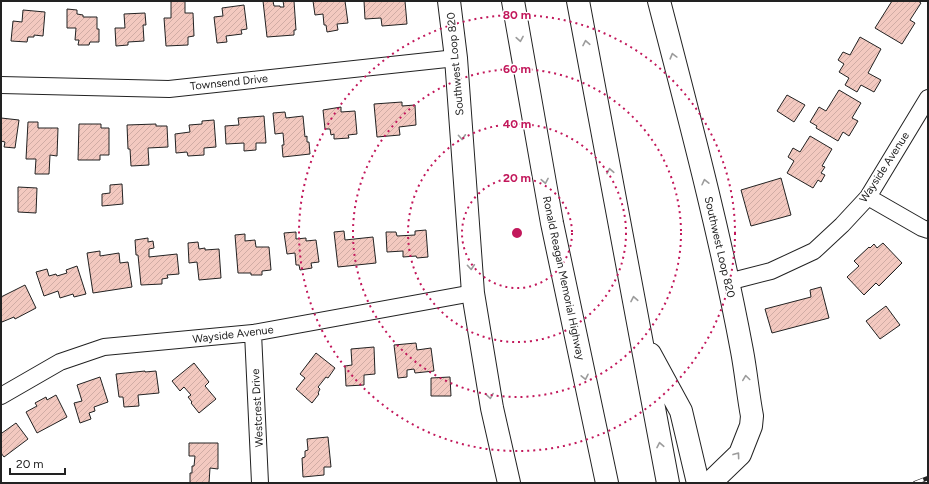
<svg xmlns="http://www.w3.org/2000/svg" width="929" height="484" viewBox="0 0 929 484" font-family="Figtree,sans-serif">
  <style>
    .building { fill: url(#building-hatch); stroke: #222 }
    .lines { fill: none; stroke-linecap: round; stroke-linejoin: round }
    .street-casing { stroke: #222; stroke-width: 18 }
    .secondary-casing { stroke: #222; stroke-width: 24 }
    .highway-casing { stroke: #222; stroke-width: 24 }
    .street { stroke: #fff; stroke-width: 16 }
    .secondary { stroke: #fff; stroke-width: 22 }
    .highway { stroke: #fff; stroke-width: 22 }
    .rail-casing { stroke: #222; stroke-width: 4.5 }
    .rail { stroke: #fff; stroke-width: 3; stroke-dasharray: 9; stroke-linecap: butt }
    .oneway { stroke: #9c9c9c }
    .ring { fill: none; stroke: #c2185b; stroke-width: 2; stroke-dasharray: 2 4 }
    .labels { text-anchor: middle; stroke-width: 3; stroke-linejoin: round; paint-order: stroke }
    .street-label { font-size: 11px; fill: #222; stroke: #fff }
    .centre { fill: #c2185b; stroke: #fff; stroke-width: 2 }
    .ring-label { font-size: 12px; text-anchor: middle; font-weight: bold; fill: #c2185b; stroke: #fff; stroke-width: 3; stroke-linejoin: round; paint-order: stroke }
  </style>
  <defs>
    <pattern id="building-hatch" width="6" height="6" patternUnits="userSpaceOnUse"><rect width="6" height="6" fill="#f3c9c0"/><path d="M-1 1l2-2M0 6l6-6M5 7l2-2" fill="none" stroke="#d0aca5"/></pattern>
  </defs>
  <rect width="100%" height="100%" fill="#fff"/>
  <path class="building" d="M171,1h14v12h8l1,23 -6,1v8l-22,1 -2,-28h7z
    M263,1h10l1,5h6v1h4l-1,-6h11l2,29h-2v5l-27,2z
    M313,1h32l3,22 -11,1 1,6 -11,2 -1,-7h-2l-1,-11 -8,1z
    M364,1h41l2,23 -25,2 -1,-8 -16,1z
    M892,1h26l3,2 -11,17 5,3 -13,21 -27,-16z
    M244,5l3,24 -6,1 1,4 -16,2 1,6 -10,1 -3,-26 9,-1 -1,-8z
    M67,9l10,1v4l6,1v2h14v12h2v13h-9l-1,3h-11l1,-5h-4l1,-12h-9z
    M23,10l22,2 -2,24 -9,-1v2h-6l-1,5 -16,-1 2,-20 9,1z
    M145,13l1,12h-3l1,16 -16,1v3l-12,1 -1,-18h10l-1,-14z
    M860,37l21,12 -13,24 13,7 -7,12 -13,-7 -4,7 -12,-7 4,-7 -10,-6 5,-8 -6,-4 5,-8 7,3z
    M839,90l22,13 -9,15 6,3 -9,15 -6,-4 -5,9 -22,-13 1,-2 -7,-4 9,-15 7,4z
    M787,95l18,10 -11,17 -17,-11z
    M402,102v4l13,-1 1,20 -17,2 1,8 -23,2 -3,-33z
    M341,107v5l14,-1 2,23 -9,1 1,3 -15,1v-5l-3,1 -1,-6h-5l-2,-19z
    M285,112l1,6 17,-2 2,21 2,-1v6h2l1,12 -27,3 -1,-12h2l-1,-12 -8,1 -2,-21z
    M264,116l2,27h-10v7l-12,1v-8l-18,1 -1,-18 14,-1 -1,-7z
    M1,118l18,2 -4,28 -11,-1 1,-5 -4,-1z
    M214,120l2,27 -12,1v7l-16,1 -1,-4 -11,1 -1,-19 15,-2 -1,-7 13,-1v-3z
    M28,122h10v6h20l-1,28 -7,-1 -1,19h-14l1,-15h-10z
    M79,124h22v4h8v27h-9v5h-22z
    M156,124v2h11l1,21 -20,1 1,17 -18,1 -1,-17h-2l-1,-24z
    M810,136l22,13 -10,17 3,1 -4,6 4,2 -4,7 -3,-2 -5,8 -26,-15 7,-12 -6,-4 5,-9 7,4z
    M781,178l10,37 -40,11 -10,-36z
    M122,184l1,20 -21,2v-12l8,-1v-8z
    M18,187l19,1 -1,25 -18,-1z
    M426,230l2,27 -11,1 -1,-2 -13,1v-6l-16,1 -1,-20h10l1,4 18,-1v-4z
    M344,231l1,9 28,-3 3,26 -38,4 -4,-35z
    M296,232v7l10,-1v3l10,-1 3,22 -8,1 1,5 -12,2 -1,-5h-3l-1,-12 -8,1 -3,-21z
    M245,234v7l10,-1 1,7h13l2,23 -9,1v4h-11v-2h-13l-3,-38z
    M148,238v4l5,-1 1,7 -5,1v8l28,-3 2,20 -12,1 1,3 -6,1v5l-21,1 -3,-30h-2l-1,-15z
    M198,242l1,7 6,-1v2l14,-1 2,29 -22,2 -2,-18 -8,1 -1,-20z
    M883,243l19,20 -23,23 -3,-3 -12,12 -17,-18 12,-11 -5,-5 15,-14 1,1 4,-4 3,4z
    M100,251v5l19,-3 1,10 8,-1 4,25 -39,6 -6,-40z
    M77,266l9,28 -12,3 -1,-3 -13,4 -2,-7 -14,5 -8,-24 11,-3 2,7 7,-2 1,2 10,-3 -1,-3z
    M25,285l11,23 -21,11 -1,-2 -12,5 -1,-3v-22z
    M821,287l8,31 -57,15 -7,-24 46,-12 -1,-7z
    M886,306l14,19 -20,14 -14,-18z
    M416,343l1,7 14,-2 3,23 -19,2 -1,-4 -7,1v7l-9,1 -4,-33z
    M374,347l1,27 -11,1v10l-18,1 -1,-20 7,-1 -1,-16z
    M316,353l19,15 -7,10 -2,-1 -8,10 2,2 -2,4 1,1 -7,9 -16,-14 9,-11 -5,-4z
    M194,363l15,19 -4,4 11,13 -17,14 -8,-10 1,-1 -4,-5 3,-2 -7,-8 -4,4 -8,-10z
    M145,371v1l11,-1 3,22 -21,2 1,11 -15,1 -1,-10h-4l-3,-23z
    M100,377l8,25 -14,5 1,4 -6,2 2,6 -11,4 -6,-20 8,-2 -5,-16z
    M450,377l1,19h-20v-18z
    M56,395l11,22 -30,16 -11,-21 11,-6 -2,-3 11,-6 1,3z
    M16,423l12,16 -24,18 -3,-4v-21l1,1z
    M328,437l3,30h-7v8l-21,2 -1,-19 3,-1v-6l3,-1 -1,-11z
    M189,443h29v26l-8,-1 -1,15h-19v-10h2v-7h2l1,-10h-6z"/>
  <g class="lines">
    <defs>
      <path id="street" d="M1,85l168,4 287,-31
        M868,197l54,31 6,2
        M728,282l43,-11 43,-20 28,-26 26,-28 60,-99
        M253,333l7,150
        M1,396l59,-34 44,-15 149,-14 220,-40"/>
      <path id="secondary" d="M449,1l7,57 17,235 19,115 17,75
        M659,1c30,116 61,232 83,350 4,21 6,44 10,65l-1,10 -11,28 -30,29"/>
      <path id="highway" d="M513,1l39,222 55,260
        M578,1l90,482
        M650,354l31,57 17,72"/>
    </defs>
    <use href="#street" class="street-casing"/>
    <use href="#secondary" class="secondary-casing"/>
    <use href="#highway" class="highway-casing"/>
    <use href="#street" class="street"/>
    <use href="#secondary" class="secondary"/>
    <use href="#highway" class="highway"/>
    <defs>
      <path id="rail" d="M915,483l13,-5"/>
    </defs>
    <use href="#rail" class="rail-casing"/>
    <use href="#rail" class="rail"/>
  </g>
  <defs><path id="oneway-chevron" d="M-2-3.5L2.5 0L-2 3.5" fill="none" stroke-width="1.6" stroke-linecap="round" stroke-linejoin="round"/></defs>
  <g class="oneway">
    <use href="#oneway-chevron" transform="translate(520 39) rotate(80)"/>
    <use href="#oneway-chevron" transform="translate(586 43) rotate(-101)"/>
    <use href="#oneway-chevron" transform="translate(673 56) rotate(-105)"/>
    <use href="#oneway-chevron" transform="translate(462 137) rotate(86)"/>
    <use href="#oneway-chevron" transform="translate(610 171) rotate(-101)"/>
    <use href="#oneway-chevron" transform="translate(545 181) rotate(80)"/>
    <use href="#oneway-chevron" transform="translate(705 182) rotate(-103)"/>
    <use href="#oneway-chevron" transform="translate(471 267) rotate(86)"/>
    <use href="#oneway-chevron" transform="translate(634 299) rotate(-101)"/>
    <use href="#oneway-chevron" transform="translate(585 377) rotate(78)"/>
    <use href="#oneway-chevron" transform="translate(746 378) rotate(-98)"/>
    <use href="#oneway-chevron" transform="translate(490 396) rotate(81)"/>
    <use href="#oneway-chevron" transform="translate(660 445) rotate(-101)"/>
    <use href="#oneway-chevron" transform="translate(737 455) rotate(-54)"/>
  </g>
  <g class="ring">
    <circle cx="517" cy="233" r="55"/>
    <circle cx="517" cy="233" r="109"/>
    <circle cx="517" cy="233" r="164"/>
    <circle cx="517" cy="233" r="218"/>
  </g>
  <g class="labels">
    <g class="street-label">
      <text transform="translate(455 64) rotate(-95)" y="4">Southwest Loop 820</text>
      <text transform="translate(229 82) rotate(-6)" y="4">Townsend Drive</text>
      <text transform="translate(884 167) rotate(-57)" y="4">Wayside Avenue</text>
      <text transform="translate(720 247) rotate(77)" y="4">Southwest Loop 820</text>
      <text transform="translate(564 278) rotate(78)" y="4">Ronald Reagan Memorial Highway</text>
      <text transform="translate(233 334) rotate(-7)" y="4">Wayside Avenue</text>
      <text transform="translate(257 408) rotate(-93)" y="4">Westcrest Drive</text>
    </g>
  </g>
  <circle cx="517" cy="233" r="6" class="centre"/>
  <g class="ring-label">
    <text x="517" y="19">80 m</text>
    <text x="517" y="73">60 m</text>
    <text x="517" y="128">40 m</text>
    <text x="517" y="182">20 m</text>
  </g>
  <rect width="929" height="484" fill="none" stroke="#222222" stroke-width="4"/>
  <path d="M10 468v6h55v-6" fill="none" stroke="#222222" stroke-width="2"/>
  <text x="16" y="468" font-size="12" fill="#222222" stroke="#ffffff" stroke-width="3" paint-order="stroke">20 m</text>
</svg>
